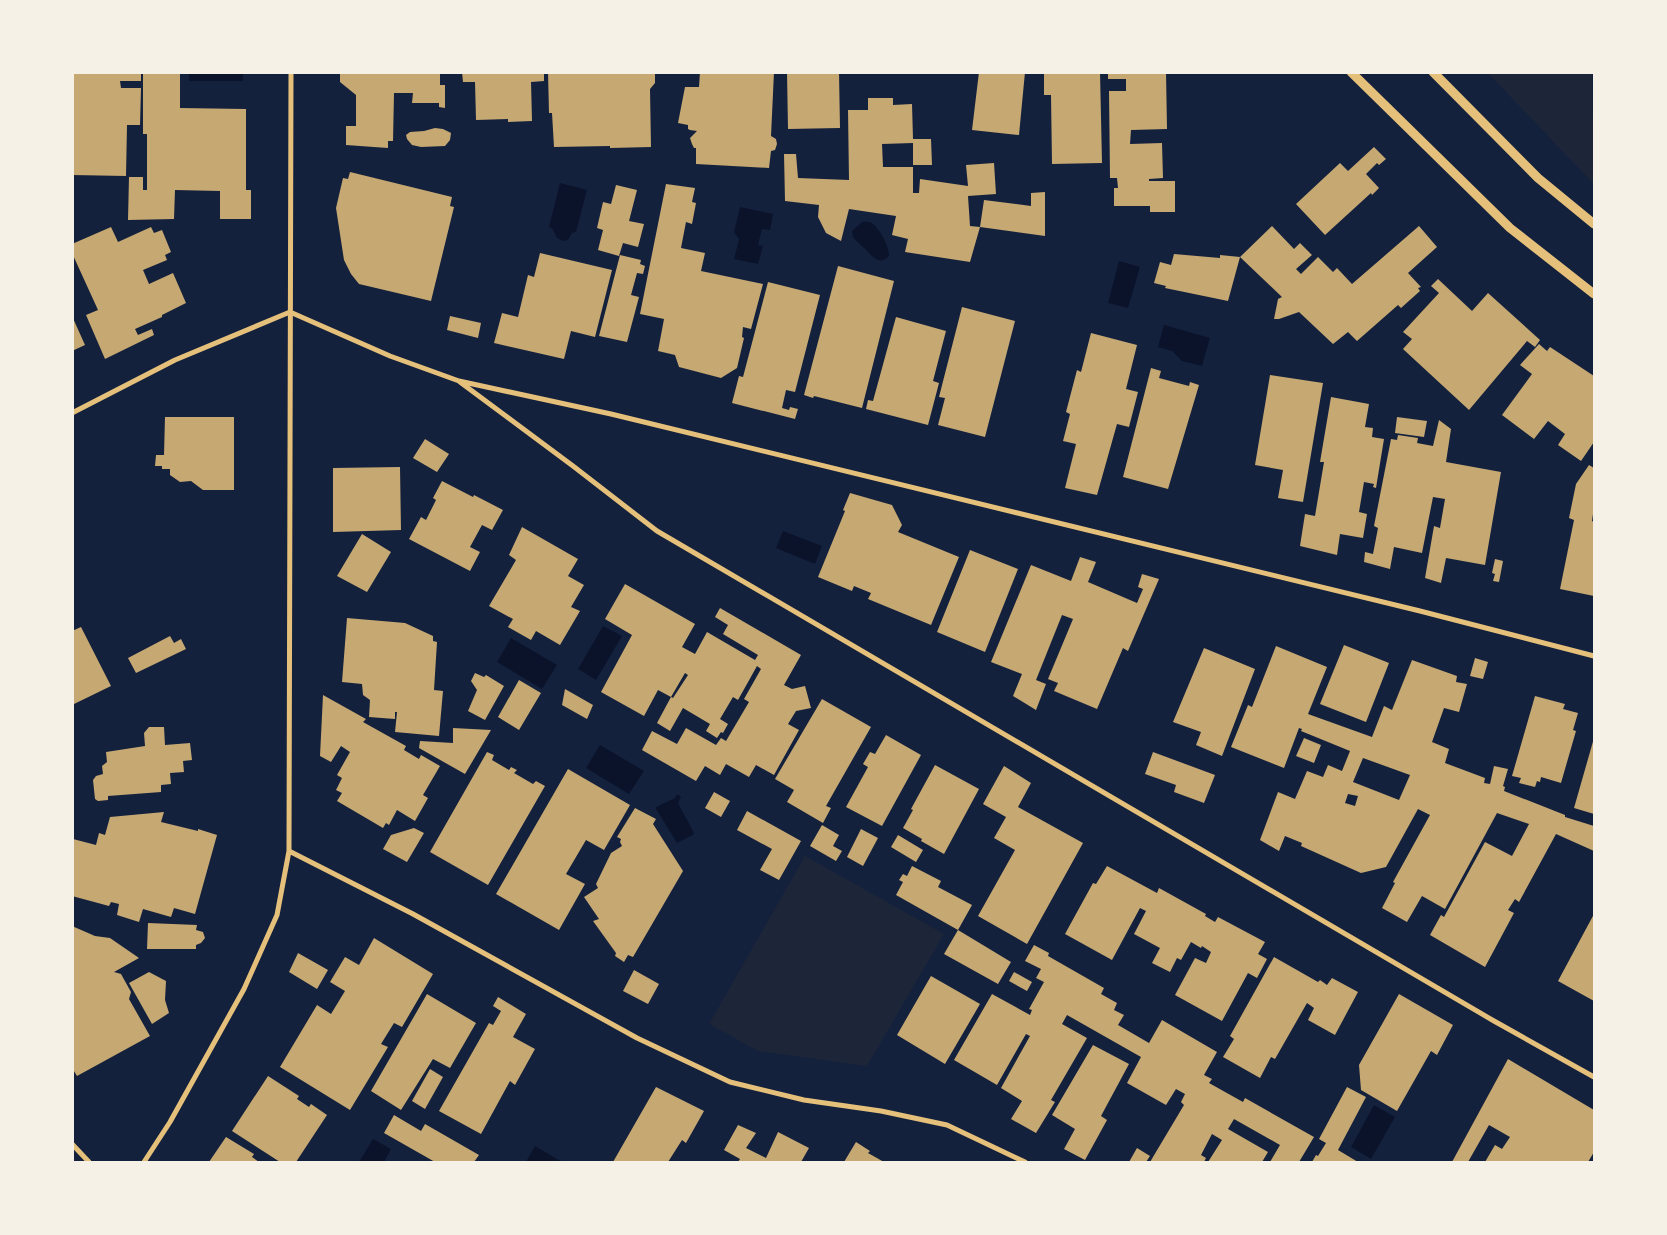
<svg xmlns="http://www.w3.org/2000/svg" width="1667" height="1235" viewBox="0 0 1667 1235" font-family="Barlow,sans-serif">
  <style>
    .green { fill: #1d2539 }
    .water { fill: #0b132b }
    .building { fill: #c6a872; fill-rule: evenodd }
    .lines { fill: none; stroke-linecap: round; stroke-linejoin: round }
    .minor { stroke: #e5c07b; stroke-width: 5 }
    .tertiary { stroke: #e5c07b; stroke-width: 9 }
  </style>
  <rect width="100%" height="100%" fill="#14213d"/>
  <path class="green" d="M1488,73h104l2,111 -7,-7z
    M805,856l139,78 -77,132 -109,-15 -49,-27z"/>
  <path class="water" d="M189,73h54v8h-54z
    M560,183l27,7 -11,42 -4,1 -4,7 -5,1 -6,-3 -5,-10 -3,-1z
    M740,207l33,7 -3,16 -8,-1 -4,16 5,1 -5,18 -24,-5 5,-20 -5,-7z
    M862,222c4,0 8,-1 11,2 7,5 17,24 16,32 -10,10 -16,1 -24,-7 -4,-4 -8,-7 -12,-12l-1,-6z
    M1119,261l21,6 -12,41 -20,-5z
    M1164,325l46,13 -8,28 -20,-5 -10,-10 -14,-4z
    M783,531l39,15 -7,18 -39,-16z
    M603,626l19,10 -26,44 -18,-11z
    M511,638l46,27 -15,24 -45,-27z
    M600,745l44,26 -15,23 -43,-26z
    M677,794l4,3 -3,6 16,30 -1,2 -16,8 -21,-34v-2l19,-9z
    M1374,1105l21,12 -24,42 -20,-12z
    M373,1139l18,10 -7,13h-25z
    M535,1146l27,16h-36z"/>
  <path class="building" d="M73,72h68v9h-21l1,7h20l-1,37h-13l-1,51 -54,-1z
    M143,72h37v36l66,1v81h5v29h-31v-28l-45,-1 -1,29 -46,1 1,-43h14v13h4v-56h-4z
    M340,72h100v13h5v23l-6,-1v-4h-27l1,-10h-19l-1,48h-5v7l-42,-3v-19h10v-31l-16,-13z
    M462,72h82v9l-13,1 1,39 -24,1v-3l-32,1 -1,-38h-12z
    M548,72h107v11l-5,6 1,58 -41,1v-2l-56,1 -2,-34h-3z
    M700,72h74l-3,64 5,3 1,5 -2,6 -4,1 -2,17 -73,-4v-16h-2l-2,-4 -2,-6 7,-7 -7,-1 -2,-1v-4l-10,-2 7,-36h14z
    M787,72h52l1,56 -52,1z
    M979,72h46l-6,63 -47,-5z
    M1044,72h56l2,91 -50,1 -1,-69h-7z
    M1108,72h58l1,57 -36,1 -1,14 32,-1 1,35 -14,1v2h26v31h-25v-6h-36v-18h4l-1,-10h-7l-1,-87h17v-12h-18z
    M868,98h25v7l19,-1 1,35h18l1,26h-19v-22l-31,1 1,23h30v26h6l1,-14 48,7 -2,-21 28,-2 2,31 -28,2 2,30 10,1 4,-27 47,6v-13l14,-1v44l-65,-9 -10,35 -65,-10 3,-13 -16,-4 4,-19 -47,-7 -8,32 -15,-8 -8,-16 1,-12 -34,-4 -1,-47h12l2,24 51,2 -1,-70h20z
    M435,128l8,1 8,4 -1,7 -5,6 -24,1 -9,-2 -5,-6 -1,-4 4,-3 14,-1z
    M1374,147l12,12 -7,6 -2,-2 -11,11 13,14 -7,7 -1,-2 -46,42 -29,-31 44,-41 8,8z
    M350,172l102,25 -2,9 4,1 -23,94 -72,-17 -8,-10 -7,-14 -8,-52 7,-30 5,1z
    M666,184l29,4 -3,14 4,1 -4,21 -6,-2 -5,26 24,5 -4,18 62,13 -12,45 -8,-2 -1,10 2,1 -7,30 -16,10 -42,-11 -4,-12 -17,-4 6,-32 -24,-5z
    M616,185l21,5 -8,31 15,3 -6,23 -15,-4 -4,13 -21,-6 5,-20 -6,-2 6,-26 8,2z
    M1272,226l22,23 6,-6 12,12 -16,14 5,5 17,-17 15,15 4,-4 15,16 67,-58 18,21 -29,26 13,14 -3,1 2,3 -19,17 -3,-3 -41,36 -9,-9 -15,12 -34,-32 -20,7h-5l4,-20 4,-2 -42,-40z
    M111,227l7,15 33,-15 3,6 8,-3 9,22 -6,3 2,5 -24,10 6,14 24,-11 13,30 -24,12v2l-27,12 3,6 14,-6 2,6 -49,24 -19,-44 12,-5 -26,-57v-9z
    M540,253l72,17 -17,67 -24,-6 -7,28 -70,-16 8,-30 16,4 10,-42 6,2z
    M1174,254l46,4v-3l20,2 -12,44 -63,-13 1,-2 -12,-3 6,-21 11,3z
    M620,255l21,5 -1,4 5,2 -2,8 -6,-1 -6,22 8,2 -12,45 -28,-6z
    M838,266l56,15 -32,127 -48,-12 -1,2 -9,-3z
    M1438,279l34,32 16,-18 52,47 -5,7 -8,-6 -58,69 -66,-61 9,-10 -9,-7 36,-39 -8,-7z
    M768,282l52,13 -25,97 -9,-2 -4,18 7,2 1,-3 8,2 -3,10 -63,-16 7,-27 4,1z
    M962,307l53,14 -30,116 -47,-12 7,-27 -6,-1z
    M72,316l13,29 -13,6z
    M450,316l31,7 -3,15 -31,-8z
    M896,317l50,14 -13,50 6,2 -11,42 -62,-16 2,-9 5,1z
    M1091,333l46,12 -11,44 12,3 -9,35 -12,-3 -20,71 -32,-7 11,-44 -13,-3 7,-27 -4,-2 11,-42 4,2z
    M1539,344l8,7 3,-4 44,29v66l-13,19 -23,-16 7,-11 -17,-13 -14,18 -32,-24 30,-41 -12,-9z
    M1151,368l10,3 -2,7 30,8 1,-4 9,3 -31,104 -45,-12z
    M1270,375l53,8 -20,119 -25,-4 5,-28 -28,-5z
    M1331,397l38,7 -4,23 8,1 -1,9 12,2 -8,49 -3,-1 1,-3 -10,-2 -5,30 8,2 -4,24 -23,-4 -3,21 -37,-9 5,-32 10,2 9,-54h-4z
    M165,417h69v73h-31l-12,-9 -11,1 -10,-7v-6h-8v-3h-7l1,-11h8z
    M1397,417l30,4 -3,16 -29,-4z
    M1439,420l12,9 -5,33 55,10 -16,93 -39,-7 -5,25 -16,-5 9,-52 6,2 5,-29 -12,-2 -11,56 -28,-6 -4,22 -26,-7 1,-10 8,2 5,-26 -4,-2 17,-87 6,1 1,-5 20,3 -1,5 16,3z
    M425,439l24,15 -12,18 -24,-14z
    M1589,465l5,3v39l-2,14 2,1v74l-34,-7 14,-69 -5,-2 7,-34z
    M400,467l1,63 -68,2v-64z
    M442,481l31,16 1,-2 29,15 -11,20 -10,-5 -12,22 10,5 -10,19 -61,-32 12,-22 5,3 10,-20 -3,-2z
    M850,493l42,12 10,20 -4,7 61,25 -28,68 -63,-26 3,-6 -17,-7 -2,5 -34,-14 27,-66 -2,-1z
    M522,527l56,32 -10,17 16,9 -13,22 9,4 -20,34 -24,-14 -5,9 -23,-13 5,-8 -24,-13 27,-46 -7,-5z
    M362,534l29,18 -24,40 -30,-16z
    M970,550l48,19 -33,83 -48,-20z
    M1080,557l16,5 -8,20 49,21 6,-14 -5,-2 4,-13 17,5 -31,72 -5,-3 -26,61 -43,-18 4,-8 -10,-4 25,-60 -11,-4 -26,65 10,4 -10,26 -23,-14 9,-22 -31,-12 40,-97 40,16z
    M1495,559l8,2 -4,21 -6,-1 2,-7 -3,-1z
    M625,584l70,40 -13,23 13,7 12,-22 48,28 3,-5 -35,-21 5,-9 -13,-8 5,-9 81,47 -17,30 8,4 13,-3 6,22 -15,3 -8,13 11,6 -25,45 -18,-10 -7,12 -23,-13 -6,11 -15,-9 -9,15 -54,-31 10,-19 25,13 9,-16 30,17 5,-7 5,3 23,-39 -5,-3 17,-30 -4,-3 -19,34 -5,-3 -13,22 8,5 -5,9 -2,-1 -4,6 -11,-7 4,-7 -27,-16 -13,23 -13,-8 14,-26 2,1 15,-23 -3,-2 -14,24 -13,-7 -14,26 -43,-24 31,-57 -27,-16z
    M347,618l58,5 28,13v5l4,1 -3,48 9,1 -4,45 -44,-4 2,-20h-2v7l-26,-2 1,-17 -7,-5 -1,-11 -20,-2z
    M81,627l30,59 -39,19v-74z
    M170,636l4,7 7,-4 5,10 -50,24 -8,-15z
    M1344,645l45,18 -23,59 -46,-18z
    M1276,646l51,21 -19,47 64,23 12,-31 8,4 20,-50 45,16 -1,6 11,2 -8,28 -15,-4 -12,34 17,7 -4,14 40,15 -1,5 6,1 4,-18 14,3 -5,17 2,1 -1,4 61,24v2l29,9v25l-38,-17 -37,68 -4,-3 -7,11 6,3 -29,54 -55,-32 11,-20 3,2 41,-75 27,14 17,-32 -32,-11 -52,96 -23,-13 -15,26 -25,-14 13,-25 -2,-1 37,-67 -12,-6 -32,58 -25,6 -60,-27 1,-3 -17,-7 -6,15 -19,-11 18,-48 17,7 12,-28 16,6 5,-12 14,6 8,-20 -49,-20 1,-2 -3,-1 -15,40 -53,-21 17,-42 4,2zM1363,758l47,17 -11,25 -46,-18zM1348,794l10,2 -3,10 -10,-3z
    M1204,648l51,21 -33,87 -26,-11 5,-13 -28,-10z
    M1475,658l13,4 -5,17 -13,-3z
    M475,673l9,4 2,-2 18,11 -19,34 -17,-9 9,-21 -6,-9z
    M519,680l22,13 -22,37 -21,-13z
    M565,689l28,16 -6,14 -25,-14z
    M323,695l43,24 -3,3 43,24 -2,4 15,9 2,-4 19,11 -17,29 5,3 -13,23 -18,-11 -8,15 -3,-2 -3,5 -46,-27 5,-8 -6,-3 6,-12 -5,-3 13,-23 -9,-6 -10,16 -11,-6z
    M1535,696l30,8 -2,5 15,4 -5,17 3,1 -15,52 -20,-6 -1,5 -3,-1 -2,6 -16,-4 2,-5 -9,-2z
    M822,699l49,28 -45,79 5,2 -8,15 -36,-21 7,-12 -19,-11z
    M149,727h15l1,18 25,-2 2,17 -9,1 1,11 -14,1 1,11 -10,1v7l-53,4v4l-10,1 -3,-2 -2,-19 3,-4 7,-2 -1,-8 5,-4 -1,-10 39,-6 -1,-13z
    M453,728l38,2 -26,44 -46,-26 1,-7 33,2z
    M886,735l35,20 -39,71 -36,-19 22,-40 -5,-3 7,-12 5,2z
    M1304,738l17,7 -7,18 -18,-7z
    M1594,738v76l-20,-6z
    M487,752l7,3 -2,5 17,10 2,-3 6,3 -3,3 19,11 3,-3 9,5 -57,99 -58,-33z
    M1153,752l62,23 -11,28 -30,-11 2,-7 -31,-11z
    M935,765l44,24 -35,65 -23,-13 1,-2 -19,-11 10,-18 -2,-1z
    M1004,766l27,17 -13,24 65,36 -56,101 -49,-28 37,-66 -21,-12 12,-21 -23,-13z
    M568,769l62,36 -26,45 -18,-10 -20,34 19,10 -26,46 -63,-36z
    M714,792l16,9 -9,16 -16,-9z
    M635,808l21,11 -3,5 30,47 -50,86 -5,-2 -4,7 -9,-6 1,-3 -23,-32 6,-2 -15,-22 14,-9 -2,-4 15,-31 11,-7 -2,-4 1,-3 -4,-2z
    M747,811l54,30 -22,39 -19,-10 12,-21 -35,-19z
    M164,812l-3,10 37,9v-2l19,6 -22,79 -21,-6 -3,9 -28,-8 -4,13 -22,-7 2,-11 -8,-2 -2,4 -37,-10 1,-57 23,6 3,-12 6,2 5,-18z
    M822,825l17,10 -6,11 9,5 -6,10 -26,-15z
    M414,828l10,5 -17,29 -24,-13 8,-14z
    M861,829l17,9 -15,28 -16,-9z
    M898,835l25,15 -7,12 -25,-15z
    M912,866l29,15 -3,6 34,18 -14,25 53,32 -13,22 -54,-30 14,-24 -62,-35 7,-13 -4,-2 4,-6 4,2z
    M1107,866l50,27 2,-5 47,26 -1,2 10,6 3,-5 47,25 -7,12 9,5 -10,19 -9,-5 -26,48 -47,-26 20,-37 11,5 5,-11 -9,-6 -1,2 -10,-6 -10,18 -4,-2 -7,14 -18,-9 8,-15 -26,-14 12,-23 -6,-3 -28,52 -47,-26 28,-51 3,1z
    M1594,914v87l-36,-20z
    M148,923l49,2 -1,5 7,2 2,6 -4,5 -5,2v4h-49z
    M72,926l23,10 15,2 29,20 -25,14 7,2 10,18 -2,7 21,37 -73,40 -5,-8z
    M374,938l59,36 -31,53 -8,-4 -13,21 7,3 -38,63 -70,-43 37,-62 14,9 14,-23 -15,-9 15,-25 14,8z
    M1034,945l15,8 -1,3 56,32 -3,6 16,9 -3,7 10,5 -6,10 31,18 13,-23 55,32 -13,23 8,4 -3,4 34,19 2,-4 69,39 -15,25h-29l10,-17 -46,-26 -6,10 40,23 -6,10h-54l14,-22 -10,-6 -11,21 5,3 -2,4h-54l34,-57 -3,-3 4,-8 -9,-5 -10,16 -39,-22 14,-26 -74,-42 -5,9 25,14 -36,62 4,2 -19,31 -25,-14 11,-18 -21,-13 29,-52 -4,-2 -29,51 -43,-25 38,-66 38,21 2,-5 -3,-1 15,-27 -8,-4 5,-9 -16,-8z
    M298,953l30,17 -11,19 -28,-17z
    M1274,957l44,25 2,-2 7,5 5,-7 26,14 -23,43 -27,-15 6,-12 -7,-5 -32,56 -4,-2 -11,21 -37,-21 11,-18 -4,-3z
    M634,970l25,14 -11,20 -25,-13z
    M149,972l17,9 -1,19 4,13 -17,11 -23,-41z
    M1014,972l18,10 -5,9 -18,-10z
    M931,976l49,28 -35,60 -48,-29z
    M427,994l49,29 -26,45 -17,-9 -32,51 -30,-19z
    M1399,994l54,31 -16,30 -6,-4 -34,60 -36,-21 -2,-25z
    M498,997l28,17 -13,23 22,12 -20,36 -5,-4 -29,53 -42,-23 50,-88 4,2 8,-14 -8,-5z
    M1093,1045l36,19 -28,52 6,4 -22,40 -21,-11 11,-20 -23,-14z
    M1508,1059l86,51 -1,38 1,4 -6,10h-103l10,-17 7,4 8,-12 -21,-12 -21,37h-16z
    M430,1069l13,8 -18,32 -13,-8z
    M268,1076l31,20 -2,3 12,8 2,-3 16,11 -31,47h-16l-48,-31z
    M656,1087l48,24 -18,32 -4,-3 -14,22h-55z
    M1347,1087l19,10 -28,53 20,12h-46l4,-7 2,1 8,-13 -7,-4z
    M394,1115l27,16 4,-7 54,31 -5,7h-39l-51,-29z
    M738,1125l18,8 -10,15 20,10 12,-26 31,16 -8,14h-63l2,-3 -16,-9z
    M226,1137l28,17 -2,3 7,5h-50z
    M856,1142l14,9 -2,2 16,9h-40z
    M1137,1148l13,8 -4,6h-17z"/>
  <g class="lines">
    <path class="minor" d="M460,382l113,84 84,65 837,490 100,56
      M72,413l103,-53 115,-48 100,44 69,25 152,33 809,197 174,45
      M289,851l124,63 224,124 93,44 74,18 77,11 66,14 78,37
      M72,1144l17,18
      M144,1162l26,-40 74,-133 33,-74 12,-64 2,-779"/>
    <path class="tertiary" d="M1351,72l159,156 84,66
      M1433,72l105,106 56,46"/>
  </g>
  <rect width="1667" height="1235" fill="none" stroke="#f6f1e7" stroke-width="148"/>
</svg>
